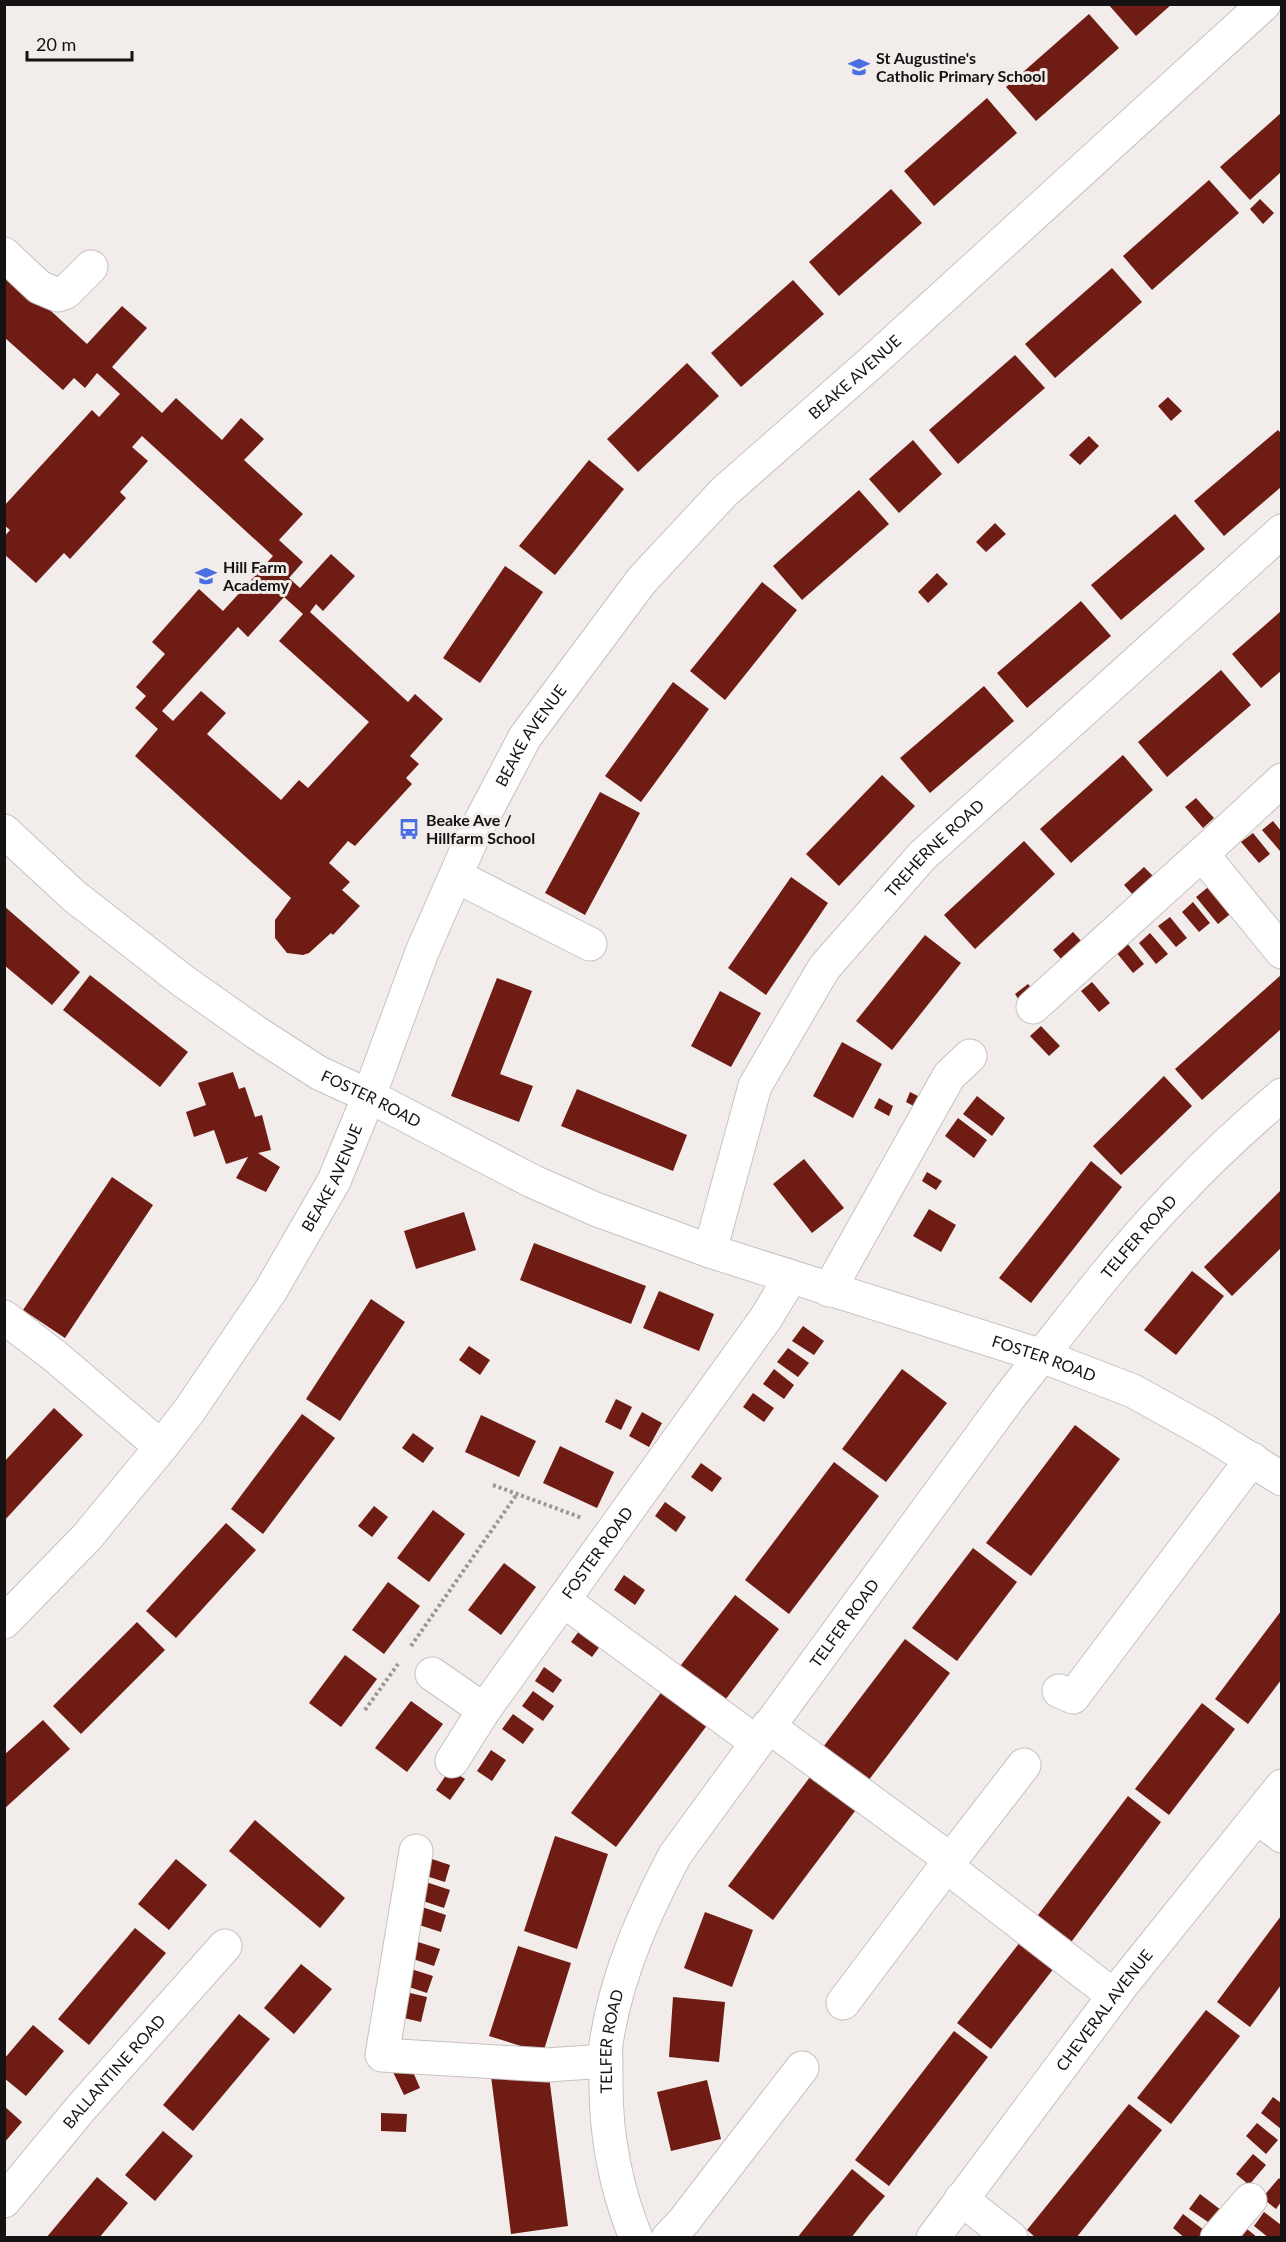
<svg xmlns="http://www.w3.org/2000/svg" width="1286" height="2242" viewBox="0 0 1286 2242" font-family="Lato,sans-serif">
  <style>
    .building { fill: #6f1c15; fill-rule: evenodd }
    .lines { fill: none; stroke-linecap: round; stroke-linejoin: round }
    .minor-casing { stroke: #c7c2c1; stroke-width: 35 }
    .path { stroke: #9b9696; stroke-width: 4; stroke-dasharray: 3 3; stroke-linecap: butt }
    .minor { stroke: #fff; stroke-width: 33 }
    .labels { text-anchor: middle; stroke-width: 6; stroke-linejoin: round; paint-order: stroke }
    .poi-label { font-size: 16px; font-weight: bold; fill: #141212; stroke: #f2eceb; text-anchor: start }
    .street-label { font-size: 16px; fill: #141212; stroke: #f2eceb }
  </style>
  <rect width="100%" height="100%" fill="#f2eceb"/>
  <path class="building" d="M1108,4h64l-36,32z
    M1089,14l30,34 -83,73 -30,-34z
    M987,98l30,35 -83,73 -30,-35z
    M1281,113v59l-31,28 -30,-33z
    M1209,180l30,33 -87,77 -29,-34z
    M891,189l31,34 -83,73 -30,-34z
    M1260,199l14,14 -11,11 -13,-15z
    M4,268l83,76 35,-38 25,22 -35,39 50,46 14,-15 46,42 19,-22 23,21 -20,21 59,54 -24,26 24,22 -14,16 11,10 31,-34 24,22 -32,35 -7,-7 -6,8 98,90 7,-8 28,25 -33,37 9,8 -13,14 6,6 -57,62 -7,-5 -19,22 21,19 -8,8 18,16 -27,29 -2,-2 -22,20 -6,2 -16,-2 -12,-15v-18l16,-22 -156,-142 23,-27 -23,-21 11,-12 -10,-9 29,-33 -13,-12 47,-53 24,22 50,-55 -131,-120 -10,11 16,14 -28,31 6,6 -56,61 -6,-6 -28,30 -32,-29v-17l6,-7 -6,-5v-19l88,-96 7,7 21,-23 -23,-21 -12,15 -11,-10 -11,12 -59,-53zM284,597l19,17 -24,27 90,81 -61,66 -9,-8 -18,20 -74,-66 19,-21 -25,-22 -28,30 -11,-10 76,-84 10,10z
    M1112,268l30,34 -87,76 -30,-34z
    M793,280l31,34 -83,73 -30,-34z
    M1015,355l30,33 -87,76 -29,-34z
    M687,363l32,33 -81,76 -31,-33z
    M1168,397l14,14 -11,10 -13,-15z
    M1278,430l3,3v54l-57,49 -30,-35z
    M1089,436l10,10 -19,19 -11,-10z
    M913,440l29,34 -43,39 -30,-34z
    M589,460l35,29 -69,86 -36,-29z
    M859,490l30,34 -87,76 -29,-34z
    M1175,514l30,35 -84,71 -30,-35z
    M995,523l11,11 -20,18 -10,-10z
    M505,566l38,26 -63,91 -37,-25z
    M937,573l11,11 -20,19 -10,-11z
    M762,582l35,28 -72,90 -35,-29z
    M1081,601l30,35 -84,72 -30,-35z
    M1281,611v60l-20,17 -29,-34z
    M1221,670l30,35 -84,72 -29,-35z
    M673,682l36,27 -68,93 -36,-26z
    M984,686l30,35 -84,72 -30,-35z
    M1123,755l30,35 -82,73 -31,-34z
    M882,775l33,31 -76,80 -33,-32z
    M600,792l40,21 -55,102 -40,-22z
    M1196,798l18,20 -11,10 -18,-21z
    M1273,821l8,10v19l-1,1 -18,-21z
    M1253,833l17,21 -11,9 -18,-21z
    M1024,841l31,33 -80,75 -31,-34z
    M1144,867l10,10 -20,19 -10,-11z
    M791,877l37,26 -62,92 -38,-27z
    M1212,884l22,27 -16,13 -22,-27z
    M1193,902l17,21 -11,9 -17,-20z
    M4,906l76,66 -28,33 -48,-40z
    M1170,917l17,21 -11,9 -18,-21z
    M1073,932l10,11 -20,18 -10,-11z
    M1150,933l18,21 -12,10 -17,-21z
    M925,935l36,28 -69,87 -36,-29z
    M1127,943l17,21 -11,9 -17,-21z
    M90,975l98,77 -28,35 -97,-77z
    M1281,975v54l-79,71 -27,-31z
    M497,978l35,13 -32,83 33,12 -14,36 -68,-26z
    M1092,982l18,21 -11,9 -18,-21z
    M1028,984l7,8 -14,11 -6,-9z
    M720,991l41,22 -30,54 -40,-21z
    M1041,1026l19,20 -11,10 -19,-20z
    M842,1042l40,22 -29,54 -40,-22z
    M233,1072l6,17 6,-2 10,30 7,-2 9,35 -13,3 22,14 -14,25 -30,-14 12,-21 -22,7 -12,-34 -20,7 -8,-25 20,-7 -8,-22z
    M1164,1076l28,30 -71,69 -28,-29z
    M577,1089l110,46 -14,36 -112,-45z
    M910,1092l16,8 -5,10 -15,-8z
    M977,1096l28,22 -13,18 -29,-22z
    M879,1098l14,8 -4,10 -15,-8z
    M958,1118l29,22 -13,18 -29,-22z
    M804,1159l40,49 -32,25 -39,-49z
    M1091,1161l31,26 -91,116 -32,-25z
    M927,1172l15,9 -6,9 -14,-9z
    M112,1177l41,28 -88,133 -42,-28z
    M1281,1190v58l-49,48 -28,-29z
    M929,1209l27,16 -15,27 -28,-16z
    M464,1212l12,38 -60,19 -12,-38z
    M534,1243l112,43 -15,38 -111,-44z
    M1192,1271l32,25 -48,59 -32,-25z
    M659,1291l55,23 -15,37 -56,-23z
    M371,1299l34,23 -65,99 -34,-22z
    M803,1326l21,15 -10,14 -22,-14z
    M469,1346l21,14 -10,15 -21,-15z
    M788,1348l21,15 -11,14 -21,-15z
    M774,1369l20,16 -10,14 -21,-15z
    M902,1369l45,34 -61,79 -44,-33z
    M753,1393l21,15 -10,14 -21,-15z
    M616,1399l16,8 -11,23 -16,-8z
    M54,1408l29,27 -79,86v-59z
    M642,1412l20,11 -13,24 -20,-11z
    M302,1414l33,24 -72,96 -32,-25z
    M481,1415l55,26 -17,36 -54,-25z
    M1075,1425l45,34 -89,117 -45,-33z
    M413,1433l21,15 -11,15 -21,-15z
    M560,1446l54,26 -17,36 -54,-25z
    M834,1462l45,34 -90,118 -44,-34z
    M701,1463l21,15 -10,14 -21,-15z
    M665,1502l21,15 -10,15 -21,-16z
    M374,1506l14,11 -16,20 -14,-11z
    M433,1510l32,24 -36,48 -32,-24z
    M226,1523l30,27 -80,88 -30,-27z
    M973,1548l44,34 -60,79 -45,-33z
    M504,1563l32,24 -35,48 -33,-25z
    M624,1575l21,15 -10,15 -21,-15z
    M388,1582l32,24 -36,48 -32,-24z
    M735,1595l44,34 -60,79 -45,-34z
    M1281,1611v69l-33,44 -33,-25z
    M137,1622l28,28 -84,84 -28,-28z
    M582,1627l21,15 -11,15 -21,-15z
    M905,1639l45,34 -88,116 -45,-34z
    M345,1655l32,24 -36,48 -32,-24z
    M544,1667l18,13 -9,13 -18,-12z
    M666,1686l45,34 -95,127 -45,-34z
    M533,1691l21,15 -11,15 -21,-15z
    M411,1701l32,23 -36,48 -32,-24z
    M1202,1703l33,26 -66,86 -34,-26z
    M513,1714l21,15 -11,15 -21,-15z
    M43,1720l27,29 -66,60v-54z
    M491,1750l15,10 -14,21 -15,-10z
    M450,1769l15,10 -15,21 -14,-10z
    M816,1769l45,34 -88,117 -45,-34z
    M1128,1796l33,26 -95,127 -34,-26z
    M255,1820l90,78 -25,30 -91,-77z
    M555,1836l53,18 -31,95 -53,-18z
    M426,1857l24,8 -5,17 -25,-8z
    M176,1859l31,26 -38,45 -31,-26z
    M426,1882l24,8 -6,18 -24,-8z
    M422,1907l24,8 -5,17 -25,-8z
    M705,1912l48,18 -21,57 -48,-19z
    M1281,1916v69l-31,42 -33,-25z
    M135,1928l31,25 -77,92 -31,-26z
    M1024,1937l34,26 -67,86 -34,-26z
    M415,1941l25,8 -6,17 -24,-8z
    M518,1946l53,17 -28,90 -54,-17z
    M301,1964l31,25 -38,45 -30,-26z
    M408,1968l25,8 -6,17 -24,-8z
    M410,1993l17,4 -6,25 -17,-4z
    M673,1997l52,5 -6,60 -50,-5z
    M1206,2010l34,26 -69,88 -34,-26z
    M239,2014l31,25 -77,92 -30,-26z
    M33,2025l31,26 -38,45 -22,-18v-19z
    M954,2031l34,26 -99,129 -34,-26z
    M410,2065l10,23 -16,7 -11,-23z
    M548,2068l20,158 -57,8 -20,-158z
    M707,2080l14,59 -50,12 -14,-59z
    M1273,2097l8,6v26l-20,-16z
    M1129,2104l33,26 -86,108h-40l-9,-8z
    M4,2106l18,16 -18,21z
    M381,2113l26,1 -1,18 -25,-1z
    M1257,2123l21,17 -12,14 -20,-18z
    M163,2131l30,25 -38,45 -30,-26z
    M1253,2154l13,11 -17,20 -13,-11z
    M852,2169l33,27 -16,19 -18,23h-54z
    M97,2177l31,26 -29,35h-53z
    M1279,2178l2,2v22l-5,7 -14,-11z
    M1200,2194l21,16 -10,14 -22,-15z
    M1264,2212l17,13v9l-2,4h-10l-15,-12z
    M1183,2214l21,16 -5,8h-14l-12,-10z
    M1247,2229l11,9h-17z"/>
  <g class="lines">
    <defs>
      <g id="minor">
        <path d="M4,254l35,33 19,8 8,-3 25,-25"/>
        <path id="s1" d="M4,831l70,65 109,85 74,52 62,40 50,23 163,85 63,28 115,42 332,105 91,35 74,41 75,47"/>
        <path d="M1202,854l80,-74"/>
        <path d="M456,876l134,68"/>
        <path d="M1033,1007l169,-153 80,98"/>
        <path id="s2" d="M710,1251l45,-165 69,-118 98,-112 360,-325"/>
        <path d="M829,1290l120,-214 21,-20"/>
        <path d="M4,1317l52,40 105,90"/>
        <path d="M563,1600l193,142"/>
        <path id="s3" d="M4,1622l83,-85 74,-90 28,-36 82,-121 63,-109 35,-85 53,-144 51,-116 52,-99 117,-157 82,-88 149,-131 391,-357"/>
        <path d="M432,1674l52,36"/>
        <path d="M1059,1691l14,6 179,-238"/>
        <path d="M768,1726l183,134"/>
        <path id="s4" d="M452,1761l32,-51 282,-392 24,-40"/>
        <path d="M1024,1765l-78,101 168,130"/>
        <path d="M1257,1817l25,19"/>
        <path d="M416,1851l-34,204 165,10 59,-4"/>
        <path d="M843,2003l103,-137"/>
        <path d="M961,2199l50,39"/>
        <path id="s5" d="M4,2201l77,-93 144,-162"/>
        <path id="s6" d="M636,2238c-21,-52 -31,-107 -30,-162 0,-11 -1,-22 0,-32 10,-68 38,-130 69,-189l333,-456c54,-69 107,-141 168,-204 33,-35 69,-69 106,-100"/>
        <path d="M668,2238l16,-17 118,-153"/>
        <path id="s7" d="M933,2238l189,-253 160,-199"/>
        <path d="M1217,2238l33,-38"/>
      </g>
    </defs>
    <use href="#minor" class="minor-casing"/>
    <path class="path" d="M493,1485l89,33
      M411,1646l106,-152
      M365,1710l33,-46"/>
    <use href="#minor" class="minor"/>
  </g>
  <defs>
    <symbol id="school-bare" viewBox="-9 -9 18 18"><path d="M0-5L7-2L0 1L-7-2ZM-4 1L0 2.5L4 1V4Q0 6-4 4Z" fill="#4a6fe2" stroke="#f2eceb" stroke-width="2.5" paint-order="stroke"/></symbol>
    <symbol id="bus-bare" viewBox="-9 -9 18 18"><path d="M-5-6H5V4H4V6H2V4H-2V6H-4V4H-5ZM-3.5-4V0h7V-4ZM-3.5 1.2v1.5H-2V1.2ZM2 1.2v1.5H3.5V1.2Z" fill="#4a6fe2" stroke="#f2eceb" stroke-width="2.5" paint-order="stroke"/></symbol>
  </defs>
  <g fill-rule="evenodd">
    <use href="#school-bare" x="844" y="52" width="30" height="30"/>
    <use href="#school-bare" x="191" y="561" width="30" height="30"/>
    <use href="#bus-bare" x="394" y="814" width="30" height="30"/>
  </g>
  <g class="labels">
    <g class="poi-label">
      <text x="876" y="64">St Augustine's<tspan x="876" dy="18">Catholic Primary School</tspan></text>
      <text x="223" y="573">Hill Farm<tspan x="223" dy="18">Academy</tspan></text>
      <text x="426" y="826">Beake Ave /<tspan x="426" dy="18">Hillfarm School</tspan></text>
    </g>
    <g class="street-label">
      <text dy="6" stroke="none"><textPath href="#s3" startOffset="1527">BEAKE AVENUE</textPath></text>
      <text dy="6" stroke="none"><textPath href="#s3" startOffset="1041">BEAKE AVENUE</textPath></text>
      <text dy="6" stroke="none"><textPath href="#s2" startOffset="471">TREHERNE ROAD</textPath></text>
      <text dy="6" stroke="none"><textPath href="#s1" startOffset="456">FOSTER ROAD</textPath></text>
      <text dy="6" stroke="none"><textPath href="#s3" startOffset="555">BEAKE AVENUE</textPath></text>
      <text dy="6" stroke="none"><textPath href="#s6" startOffset="1173">TELFER ROAD</textPath></text>
      <text dy="6" stroke="none"><textPath href="#s1" startOffset="1179">FOSTER ROAD</textPath></text>
      <text dy="6" stroke="none"><textPath href="#s4" startOffset="254">FOSTER ROAD</textPath></text>
      <text dy="6" stroke="none"><textPath href="#s6" startOffset="687">TELFER ROAD</textPath></text>
      <text dy="6" stroke="none"><textPath href="#s7" startOffset="285">CHEVERAL AVENUE</textPath></text>
      <text dy="6" stroke="none"><textPath href="#s6" startOffset="201">TELFER ROAD</textPath></text>
      <text dy="6" stroke="none"><textPath href="#s5" startOffset="170">BALLANTINE ROAD</textPath></text>
    </g>
  </g>
  <rect width="1286" height="2242" fill="none" stroke="#141212" stroke-width="12"/>
  <path d="M27 51v9h105v-9" fill="none" stroke="#141212" stroke-width="3"/>
  <text x="36" y="51" font-size="18" fill="#141212" stroke="#f2eceb" stroke-width="4.5" paint-order="stroke">20 m</text>
</svg>
